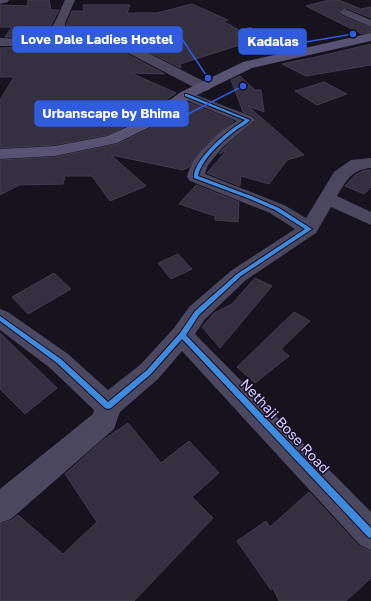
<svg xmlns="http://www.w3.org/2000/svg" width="371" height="601" viewBox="0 0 371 601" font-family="'Golos Text',sans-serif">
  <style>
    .building { fill: #343040; stroke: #433c52 }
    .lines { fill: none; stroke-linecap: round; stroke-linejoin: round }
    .street { fill: #4b475f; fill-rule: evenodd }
    .secondary { fill: #585372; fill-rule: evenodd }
    .cycleway-casing { stroke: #140d23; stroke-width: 2 }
    .cycleway { fill: #408adc; fill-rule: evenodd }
    .labels { text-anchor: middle; stroke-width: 3; stroke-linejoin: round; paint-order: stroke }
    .near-street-label { font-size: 14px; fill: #dbcfff; stroke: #140d23 }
    .leader { fill: none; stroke: #305bdc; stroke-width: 1.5 }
    .callout-dot { fill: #305bdc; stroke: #140d23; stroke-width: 1.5 }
    .callout { fill: #305bdc; stroke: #305bdc; stroke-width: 1.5 }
    .callout-label { font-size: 13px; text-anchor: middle; font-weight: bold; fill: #fff }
  </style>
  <rect width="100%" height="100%" fill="#16121e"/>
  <path class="building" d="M28,0h21l2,10h8l-9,17 -8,7 -8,3h-29l7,-10h-12v-22l27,1z
    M329,0h10l22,9 10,-2v11l-25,-10 -7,4 1,3 31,13v4l-9,2 -56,-28z
    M192,4l36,16 -5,1 19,11 -6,1 16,8 -72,23 1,4 -62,-31 -30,-9 -23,-2 6,-15h12l-1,-6h47l-3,8h30z
    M60,35l27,1 23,9 55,29 -34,-1 45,20 -39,28 -30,14 -52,10 -55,3v-48l14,-23h-14v-29l41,-1 5,-1z
    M371,44v21l-65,11 -24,-12 43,-9z
    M240,76l15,14h6l3,22 -16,-6 56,49 -17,5 -18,24 -28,-8 -1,10 -33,-13 20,-23 -8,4 4,-5 33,-29 -2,-4 -11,-4 -12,-32z
    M324,82l23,12 -30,11 -22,-14z
    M187,102l47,19 -28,23 -17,23 -6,3 -72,-15 35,31 -36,15 -18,-25h-27l-2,8 -44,1 -19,10v-35l55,-3 62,-13 32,-15z
    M365,170h6v17l-7,7 -19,-8 10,-11z
    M196,185l43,17 -1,20 -23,-2v-4l-36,-12z
    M178,254l14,15 -21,10 -13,-16z
    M54,273l17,16 -43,25 -16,-17z
    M255,278l17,8 -52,62 -18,-21 12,-14 18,-9z
    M294,312l16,9 -29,28 8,7 -34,27 -18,-16z
    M0,333l57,55 -32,26 -25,-25z
    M128,423l33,40 28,-22 30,32 -27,24 21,21 -79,83h-134v-77l12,-4 6,-5 45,39 34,-32 -32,-48 38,-34z
    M309,492l50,54 12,5v27l-25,23h-67l-6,-13 -2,2 -34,-49 29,-20 4,6z"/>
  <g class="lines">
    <path class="street" d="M0,0h9l-1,2 -8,2z
      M65,0h10l-10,23v4l24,2 30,9 90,46 2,3 -2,3 -5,1 -5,-1 -88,-46 -24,-9 -28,-2 -14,12 -4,1h-41v-8c9,0 31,3 38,0 15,-4 21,-26 27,-38z
      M345,9l26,11v7l-30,-13 -1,-2z
      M250,27l51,23 2,3 -2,3h-8l-47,-24 -2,-2 2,-2z
      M186,91l67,26 2,3 -33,28 -14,17 -3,9 79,31 22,13 28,-46 17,-12 20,-2v10c-19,1 -25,13 -34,28l34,16v13l-40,-18 -15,26 -70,47 -41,39 -10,15 176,178v38l-11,-5 -178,-194 -24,28 -38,33 -6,17 -103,90 -11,4v-34l93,-75 1,-4 -44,-42 -50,-38v-21l8,3 60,42 40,36 32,-25 34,-37 15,-21 43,-37 63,-41 -25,-16 -80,-32 -3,-4c4,-21 32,-46 50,-56l-56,-23 -2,-3 2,-3z"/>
    <path class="secondary" d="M371,33v8l-119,27 -61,30 -43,30 -31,15 -62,13 -55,3v-10l55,-3 52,-10 31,-14 43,-30 62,-30z"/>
    <defs>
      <path id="cycleway" d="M185,94h2l63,26c-4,5 -10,7 -15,11 -13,10 -34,29 -37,45l56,21 25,11 33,21 -71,47 -42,39 -13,20 185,193v10l-3,-1 -186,-198 -31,35 -40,34 -3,1 -3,-1 -48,-45 -57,-42v-5l61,43 47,43 39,-32 33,-37 15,-22 42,-37 68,-45 -30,-19 -25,-11 -56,-21c-2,-15 26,-40 38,-49 4,-3 9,-6 13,-9l-60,-24z"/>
    </defs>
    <use href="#cycleway" class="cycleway-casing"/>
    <use href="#cycleway" class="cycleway"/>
  </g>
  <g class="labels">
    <g class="near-street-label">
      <text transform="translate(285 426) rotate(47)" y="5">Nethaji Bose Road</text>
    </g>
  </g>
  <path class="leader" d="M208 78L182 39M353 34L306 42M243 86L188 114"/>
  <g class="callout-dot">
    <circle cx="208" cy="78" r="4"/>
    <circle cx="353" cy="34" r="4"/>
    <circle cx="243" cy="86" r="4"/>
  </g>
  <g class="callout">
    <rect x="13" y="27" width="169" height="25" rx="4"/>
    <rect x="239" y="29" width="67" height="25" rx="4"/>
    <rect x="35" y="101" width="153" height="25" rx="4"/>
  </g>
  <g class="callout-label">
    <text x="97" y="44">Love Dale Ladies Hostel</text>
    <text x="273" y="46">Kadalas</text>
    <text x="111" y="118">Urbanscape by Bhima</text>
  </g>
</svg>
